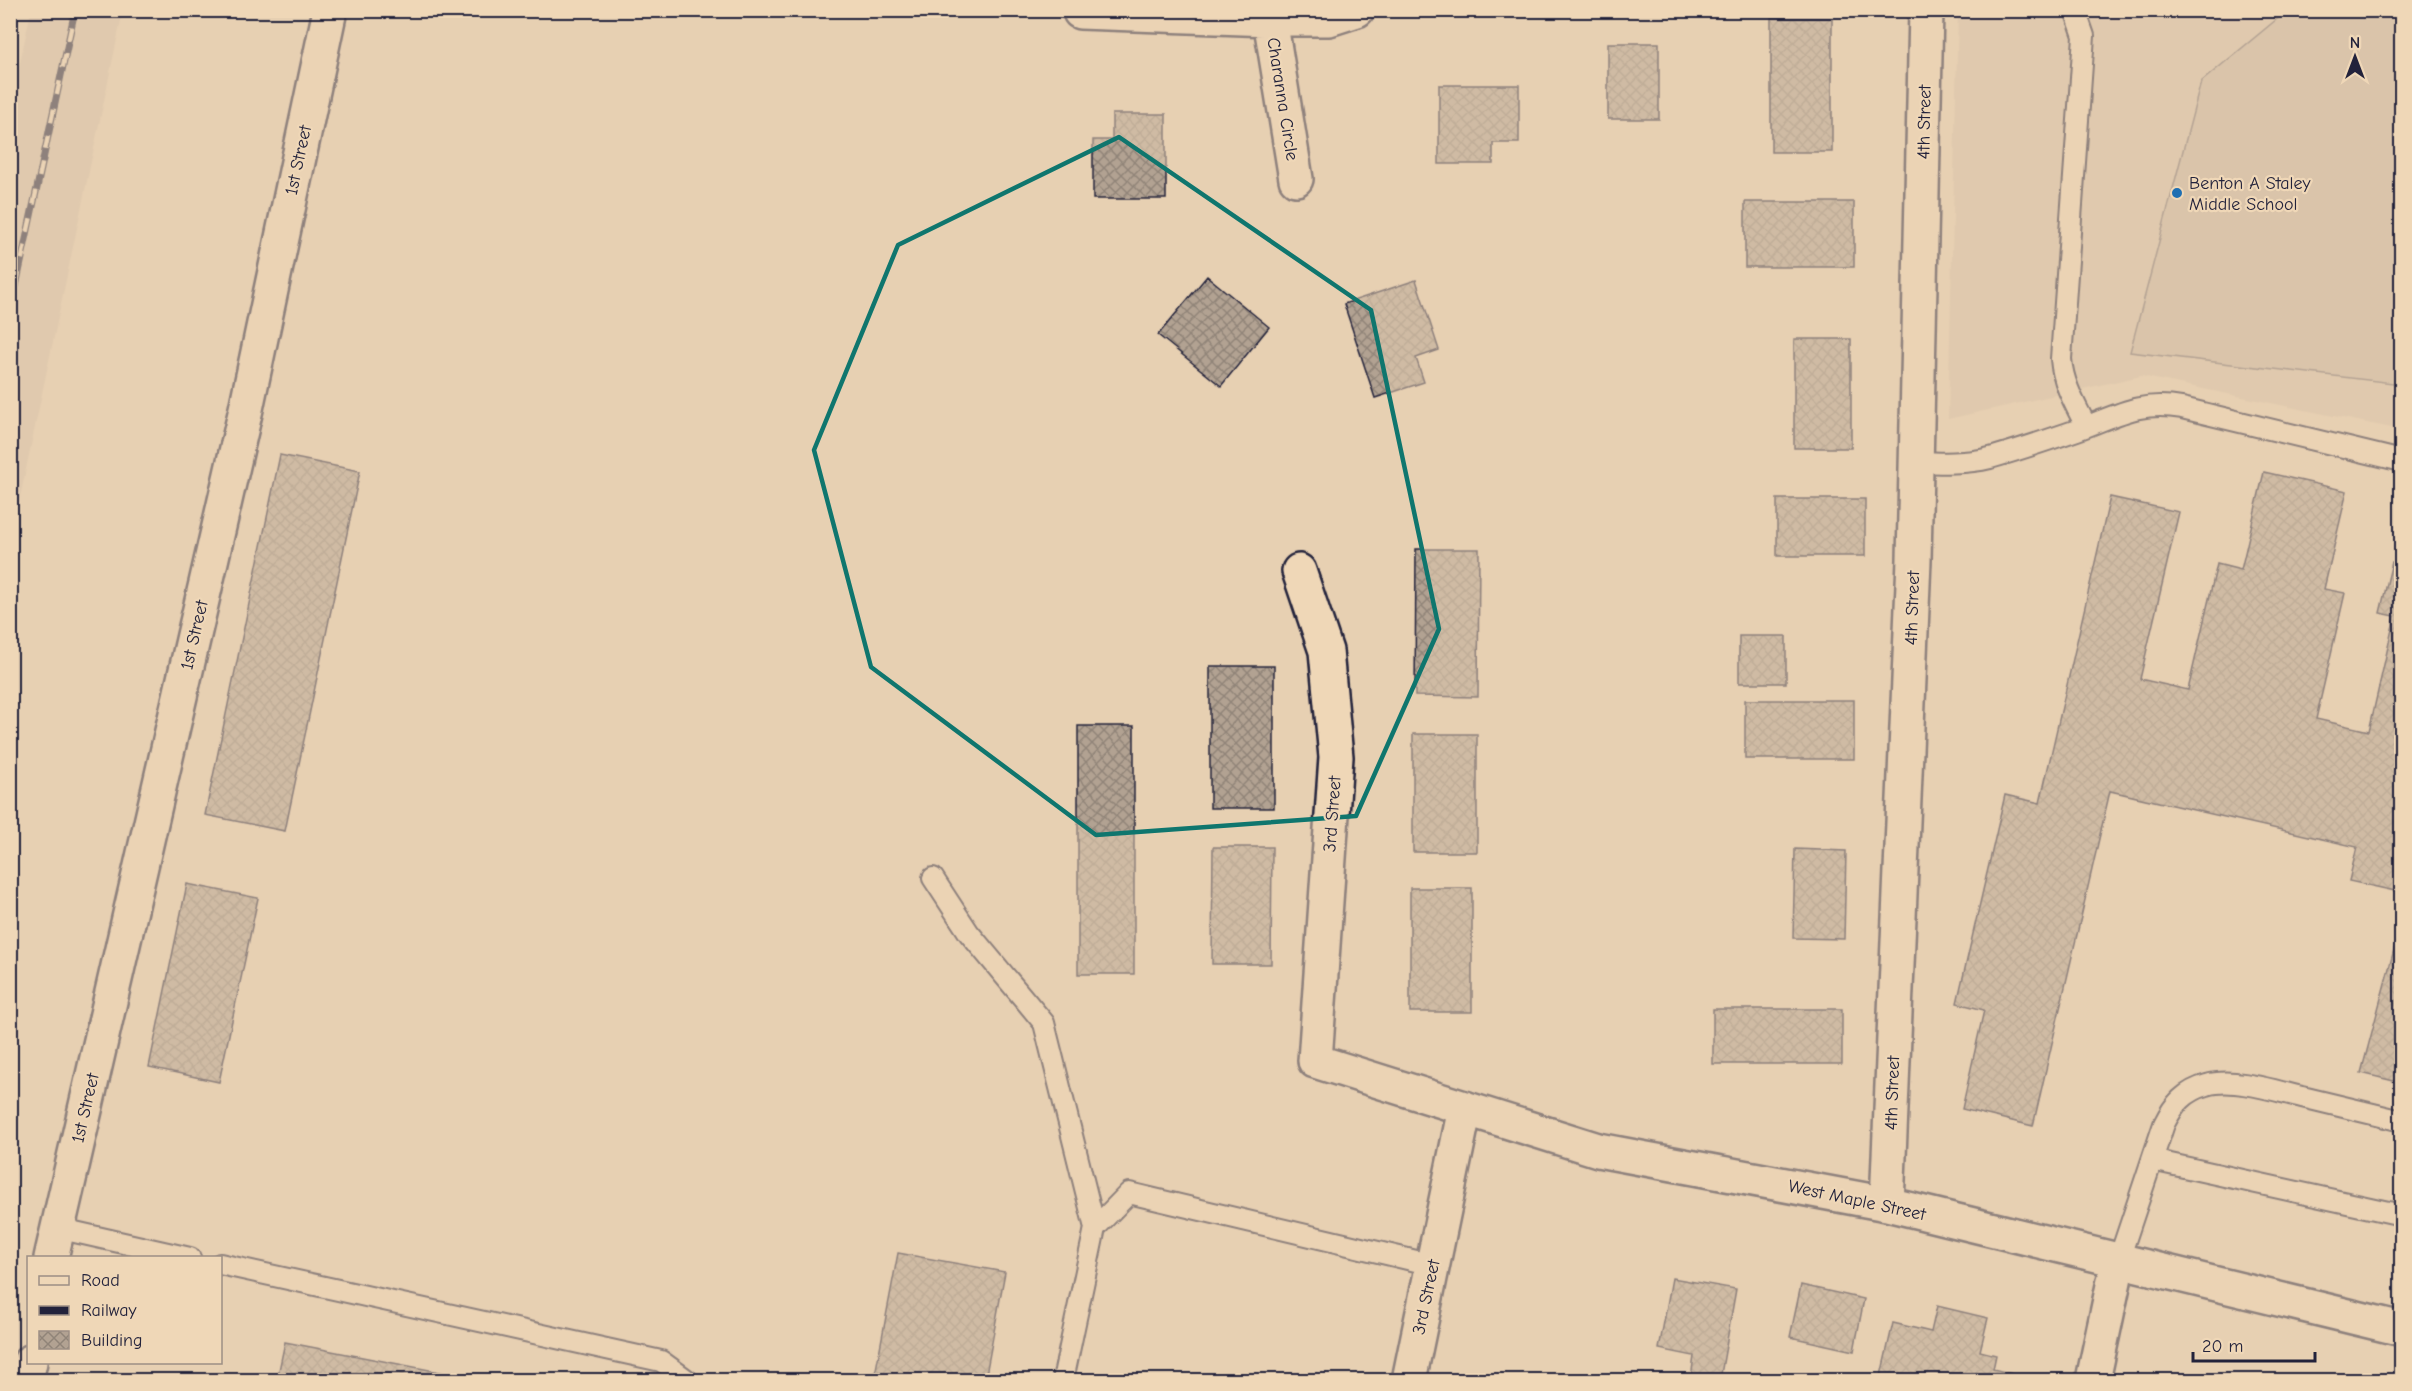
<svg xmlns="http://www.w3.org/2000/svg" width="2412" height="1391" viewBox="0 0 2412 1391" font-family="'Comic Neue',sans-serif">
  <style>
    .built { fill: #d7c2a8 }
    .pitch { fill: #c9b6a0; stroke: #766c6e; stroke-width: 1.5 }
    .building { fill: url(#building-cross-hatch); stroke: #22223b; stroke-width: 1.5 }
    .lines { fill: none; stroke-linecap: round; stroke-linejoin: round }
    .service-casing { stroke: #22223b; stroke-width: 24 }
    .minor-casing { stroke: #22223b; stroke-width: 38 }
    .service { stroke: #efd7b7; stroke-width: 20 }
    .minor { stroke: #efd7b7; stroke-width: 33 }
    .rail-casing { stroke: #22223b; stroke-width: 7 }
    .rail { stroke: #efd7b7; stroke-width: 4.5; stroke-dasharray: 14; stroke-linecap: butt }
    .marked { fill: none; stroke: #0f766e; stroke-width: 4.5; stroke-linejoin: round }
    .poi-dot { fill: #1f6fb2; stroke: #efd7b7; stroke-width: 2 }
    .labels { text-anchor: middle; stroke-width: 4.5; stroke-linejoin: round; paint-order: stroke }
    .street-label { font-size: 18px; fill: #22223b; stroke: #efd7b7 }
    .poi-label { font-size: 18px; fill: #22223b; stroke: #efd7b7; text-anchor: start }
  </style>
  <defs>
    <pattern id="building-cross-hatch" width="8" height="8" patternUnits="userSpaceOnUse" patternTransform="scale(1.5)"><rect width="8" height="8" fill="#b2a292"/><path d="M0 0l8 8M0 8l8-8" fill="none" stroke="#908478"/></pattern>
  </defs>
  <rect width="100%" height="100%" fill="#e7d0b2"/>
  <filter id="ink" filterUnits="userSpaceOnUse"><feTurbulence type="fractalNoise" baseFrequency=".0167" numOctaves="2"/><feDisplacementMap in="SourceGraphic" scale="12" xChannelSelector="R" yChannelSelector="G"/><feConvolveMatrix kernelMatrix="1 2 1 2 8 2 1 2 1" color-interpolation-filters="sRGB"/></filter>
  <g filter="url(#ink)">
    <path class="built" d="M31,11h92l-112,529 -1,-431z
      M1958,11h443v419l-260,-54 -193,43z"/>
    <path class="pitch" d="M2288,10l113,1v373l-271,-32 71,-270z"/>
    <path class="building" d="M1771,18h61v134h-61z
      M1608,43h51v76h-51z
      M1439,85h80v58h-26v21h-54z
      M1112,114h54v85h-73v-59h19z
      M1745,202h109v65h-109z
      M1207,276l62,51 -48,59 -63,-51z
      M1416,280l23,70 -23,8 8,24 -49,16 -31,-94z
      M1794,339h57v109h-57z
      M280,455l80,16 -75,360 -80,-16z
      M2264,472l83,19 -23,98 21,4 -29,126 53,12 26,-115 -15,-3 12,-51 10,2v320l-2,8 -51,-11 8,-34 -247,-56 -77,335 -71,-17 22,-99 -27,-7 48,-208 35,8 70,-306 69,15 -39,167 48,11 29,-126 24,6z
      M1777,499h88v57h-88z
      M1416,549h63l-1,148 -63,-1z
      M1739,636h47v47h-47z
      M1210,666h64v142h-64z
      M1745,700h109v59h-109z
      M1078,726h56v248h-56z
      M1413,734h64v118h-64z
      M1213,847h59l-1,117h-59z
      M1795,849l51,2 -2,88 -51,-1z
      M187,884l71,14 -39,184 -70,-15z
      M1410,888h62v124h-62z
      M2396,942l6,2v139l-41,-10z
      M1713,1009h129v55h-129z
      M898,1253l107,19 -20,108h-111z
      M1672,1278l64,11 -16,91 -29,-2 3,-22 -35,-7z
      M1801,1285l63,14 -10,52 -64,-14z
      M1937,1306l51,12 -8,33 16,4 -3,14 20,5 -1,6h-132l13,-57 38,9z
      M285,1342l196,38h-204z"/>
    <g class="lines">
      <defs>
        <path id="service" d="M2075,10l9,26 -23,323c2,25 14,45 25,67
          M1917,462c25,1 48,2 73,-4 29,-8 58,-18 87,-28 39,-14 62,-30 105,-22l220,53
          M933,878l36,55 75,90 51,205
          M2152,1160l250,55
          M57,1228l133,30
          M2118,1262l46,-138c10,-20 21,-33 43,-39 26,-8 69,6 95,12 33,8 66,16 100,24
          M220,1264l441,97 26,19
          M1063,1380l32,-152 34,-35 304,72"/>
        <path id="minor" d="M1080,12l190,7h59l28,-9
          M1270,19l26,160
          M1299,571l27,80 10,106 -21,304 283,89 289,54 515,125
          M1887,1204l27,-644 12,-550
          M51,1258l195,-849 84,-399
          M26,1380l4,-18
          M1409,1380l56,-272
          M2093,1380l25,-118"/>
      </defs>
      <use href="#service" class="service-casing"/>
      <use href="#minor" class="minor-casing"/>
      <use href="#service" class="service"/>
      <use href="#minor" class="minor"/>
      <defs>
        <path id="rail" d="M10,314l65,-304"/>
      </defs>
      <use href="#rail" class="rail-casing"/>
      <use href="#rail" class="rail"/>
    </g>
  </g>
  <path d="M0 0H2412V1391H0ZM1119,137l252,173 68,319 -83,187 -260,19 -225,-168 -57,-217 84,-205z" fill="#e7d0b2" fill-opacity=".55" fill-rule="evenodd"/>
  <path class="marked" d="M1119,137l252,173 68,319 -83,187 -260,19 -225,-168 -57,-217 84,-205z"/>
  <circle class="poi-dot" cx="2177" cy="193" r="6"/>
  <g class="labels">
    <g class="street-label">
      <text transform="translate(1283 99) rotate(81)" y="6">Charanna Circle</text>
      <text transform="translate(1924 122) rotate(-89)" y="6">4th Street</text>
      <text transform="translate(298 160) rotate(-78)" y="6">1st Street</text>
      <text transform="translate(1912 608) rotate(-88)" y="6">4th Street</text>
      <text transform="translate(194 635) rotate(-77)" y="6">1st Street</text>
      <text transform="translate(1332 814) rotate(-86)" y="6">3rd Street</text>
      <text transform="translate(1892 1093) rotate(-88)" y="6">4th Street</text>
      <text transform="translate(85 1108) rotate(-77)" y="6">1st Street</text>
      <text transform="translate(1857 1200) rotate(12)" y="6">West Maple Street</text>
      <text transform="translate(1426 1297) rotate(-78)" y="6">3rd Street</text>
    </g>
    <g class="poi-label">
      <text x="2189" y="189">Benton A Staley<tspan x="2189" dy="21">Middle School</tspan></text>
    </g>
  </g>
  <rect width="2412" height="1391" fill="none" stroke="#efd7b7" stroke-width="36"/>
  <rect x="18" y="18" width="2376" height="1355" fill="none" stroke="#22223b" stroke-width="2" filter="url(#ink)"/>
  <rect x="27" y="1256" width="195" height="108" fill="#efd7b7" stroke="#9d8f85" stroke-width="1.5"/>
  <rect x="39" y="1276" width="30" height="9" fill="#efd7b7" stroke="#9d8f85" stroke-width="1.5"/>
  <text x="81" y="1286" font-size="18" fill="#22223b">Road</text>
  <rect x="39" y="1306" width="30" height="9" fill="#22223b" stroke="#9d8f85" stroke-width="1.5"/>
  <text x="81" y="1316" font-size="18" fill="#22223b">Railway</text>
  <rect x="39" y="1331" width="30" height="18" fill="url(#building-cross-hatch)" stroke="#9d8f85" stroke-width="1.5"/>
  <text x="81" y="1346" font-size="18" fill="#22223b">Building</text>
  <g transform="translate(2355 57)" stroke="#efd7b7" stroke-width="4.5" paint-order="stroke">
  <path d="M0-4.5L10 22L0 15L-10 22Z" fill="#22223b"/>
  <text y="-9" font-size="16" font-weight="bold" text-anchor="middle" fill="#22223b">N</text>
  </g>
  <path d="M2193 1352v9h122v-9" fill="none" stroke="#22223b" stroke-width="3"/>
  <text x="2202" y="1352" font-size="18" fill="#22223b" stroke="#efd7b7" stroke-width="4.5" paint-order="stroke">20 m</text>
</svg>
